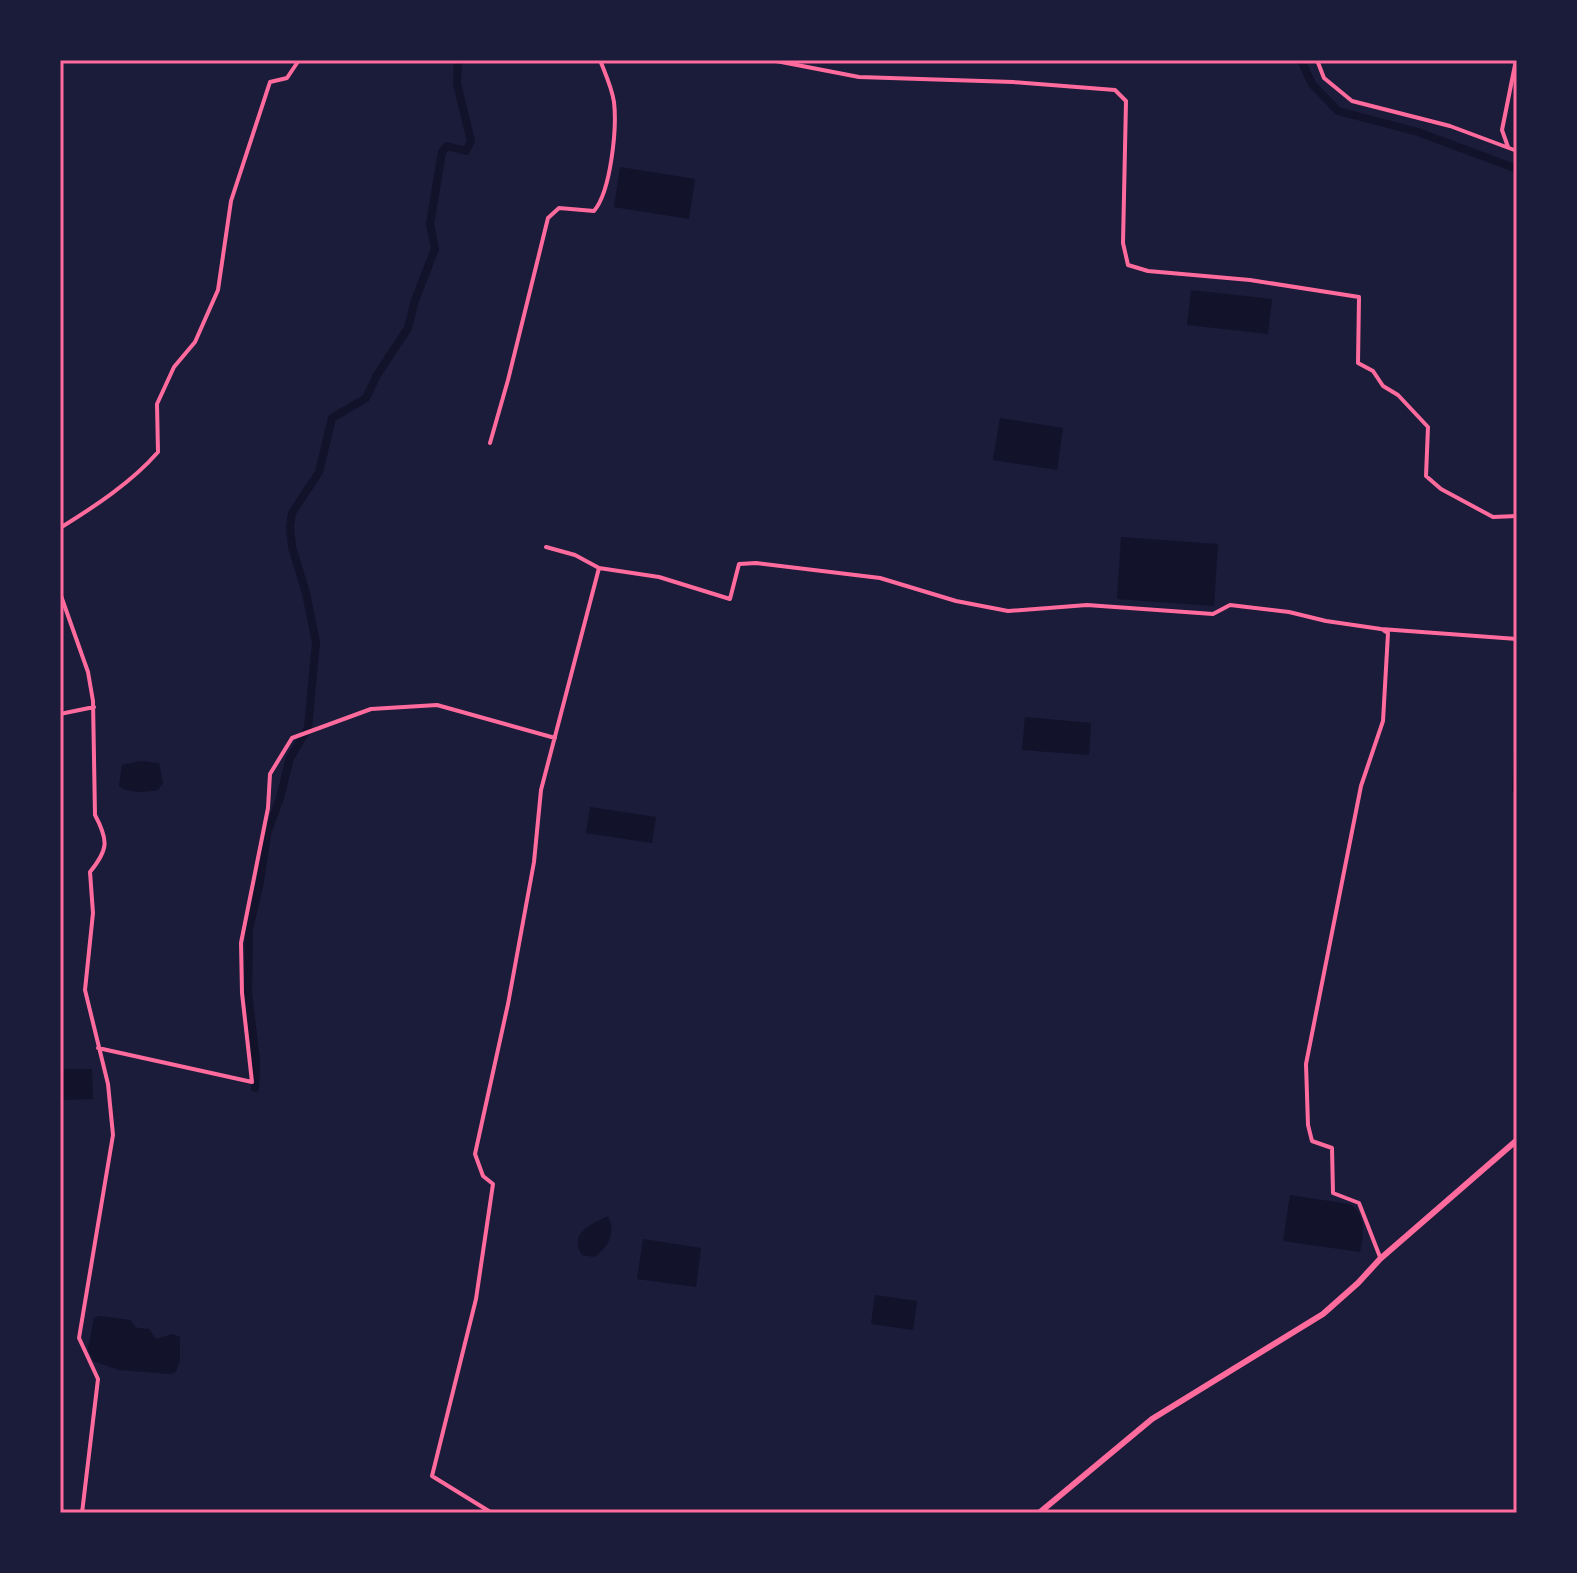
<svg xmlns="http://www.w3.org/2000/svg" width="1577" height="1573" viewBox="0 0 1577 1573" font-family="Inter,sans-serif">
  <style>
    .water { fill: #12122b }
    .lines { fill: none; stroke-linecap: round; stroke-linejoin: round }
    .canal { stroke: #12122b; stroke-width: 8 }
    .minor { stroke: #ff6b9d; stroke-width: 4 }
    .secondary { stroke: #ff6b9d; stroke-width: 6 }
    .neatline { fill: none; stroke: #ff6b9d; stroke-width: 3 }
  </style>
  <rect width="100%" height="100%" fill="#1b1b3a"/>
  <path class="water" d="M620,167l75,12 -6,40 -75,-12z
    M1191,290l81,9 -4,35 -81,-9z
    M1000,418l63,10 -6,42 -64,-10z
    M1121,537l97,7 -4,62 -97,-7z
    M1025,717l66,6 -2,32 -67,-5z
    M1517,721v76l-5,-7 3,-67z
    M141,761l18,2 4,20 -5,7c-13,2 -29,4 -39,-4l3,-21z
    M590,807l66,10 -4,26 -66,-10z
    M60,1069h32l1,30 -33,1z
    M1290,1195l59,9c19,10 14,30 11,48l-77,-11z
    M608,1216c8,17 1,31 -14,41l-12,-2c-14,-21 9,-31 26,-39z
    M643,1239l58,9 -5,39 -59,-8z
    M875,1295l42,6 -4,29 -42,-6z
    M99,1316l32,4c4,10 9,8 18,9l7,10 17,-5 7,3v24l-4,11 -5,2 -52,-4 -26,-9 -5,-12 6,-31z"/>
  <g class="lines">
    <path class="canal" d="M1301,60l11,24 26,27 80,21 99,37
      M255,1088l1,-27 -8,-69 1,-63 11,-47 7,-48 13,-36 10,-40 18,-30 8,-86 -10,-49 -14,-46 -2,-20 2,-14 27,-41 13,-54 34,-20 11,-23 31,-47 7,-28 20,-51 -5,-25 12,-72 5,-6 19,5 5,-10 -14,-57 1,-24"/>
    <path class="minor" d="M771,60l88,17 154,5 102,8 11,11 -3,142 5,22 20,6 102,9 109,17 -1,66 15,8 10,15 15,9 30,32 -2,49 15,13 52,28 24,-1
      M1317,60l7,18 28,23 98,25 67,25
      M1508,147l-6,-17 14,-70
      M490,443l18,-63 40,-162 11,-10 35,3c17,-20 23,-83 20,-109 -2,-14 -9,-29 -14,-42
      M60,528c34,-21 72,-46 98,-76l-1,-48 17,-37 21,-25 23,-52 13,-89 39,-119 17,-4 12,-18
      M546,547l29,8 24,13
      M60,593l28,79 5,29 2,114c14,26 13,35 -5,57l3,41 -8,77 23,94 5,51 -34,203 19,41 -16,134
      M60,714l34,-7
      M98,1048l154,34 -10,-89 -1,-50 27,-135 2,-34 22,-36 79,-29 66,-4 118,33
      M1380,1257l-21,-54 -26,-10 -1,-45 -20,-7 -4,-16 -2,-61 55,-278 22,-65 5,-88 -5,-3
      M492,1513l-60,-37 44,-177 17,-115 -10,-8 -8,-22 33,-150 26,-142 7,-72 58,-222 60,9 71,22 9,-35 17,-1 124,15 76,23 52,10 79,-6 126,9 17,-9 59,7 37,9 55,8 136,10"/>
    <path class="secondary" d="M1039,1513l113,-94 171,-105 35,-31 22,-24 137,-119"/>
  </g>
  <rect width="1577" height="1573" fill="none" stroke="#1b1b3a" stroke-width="124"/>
  <rect x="62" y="62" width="1453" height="1449" class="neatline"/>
</svg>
